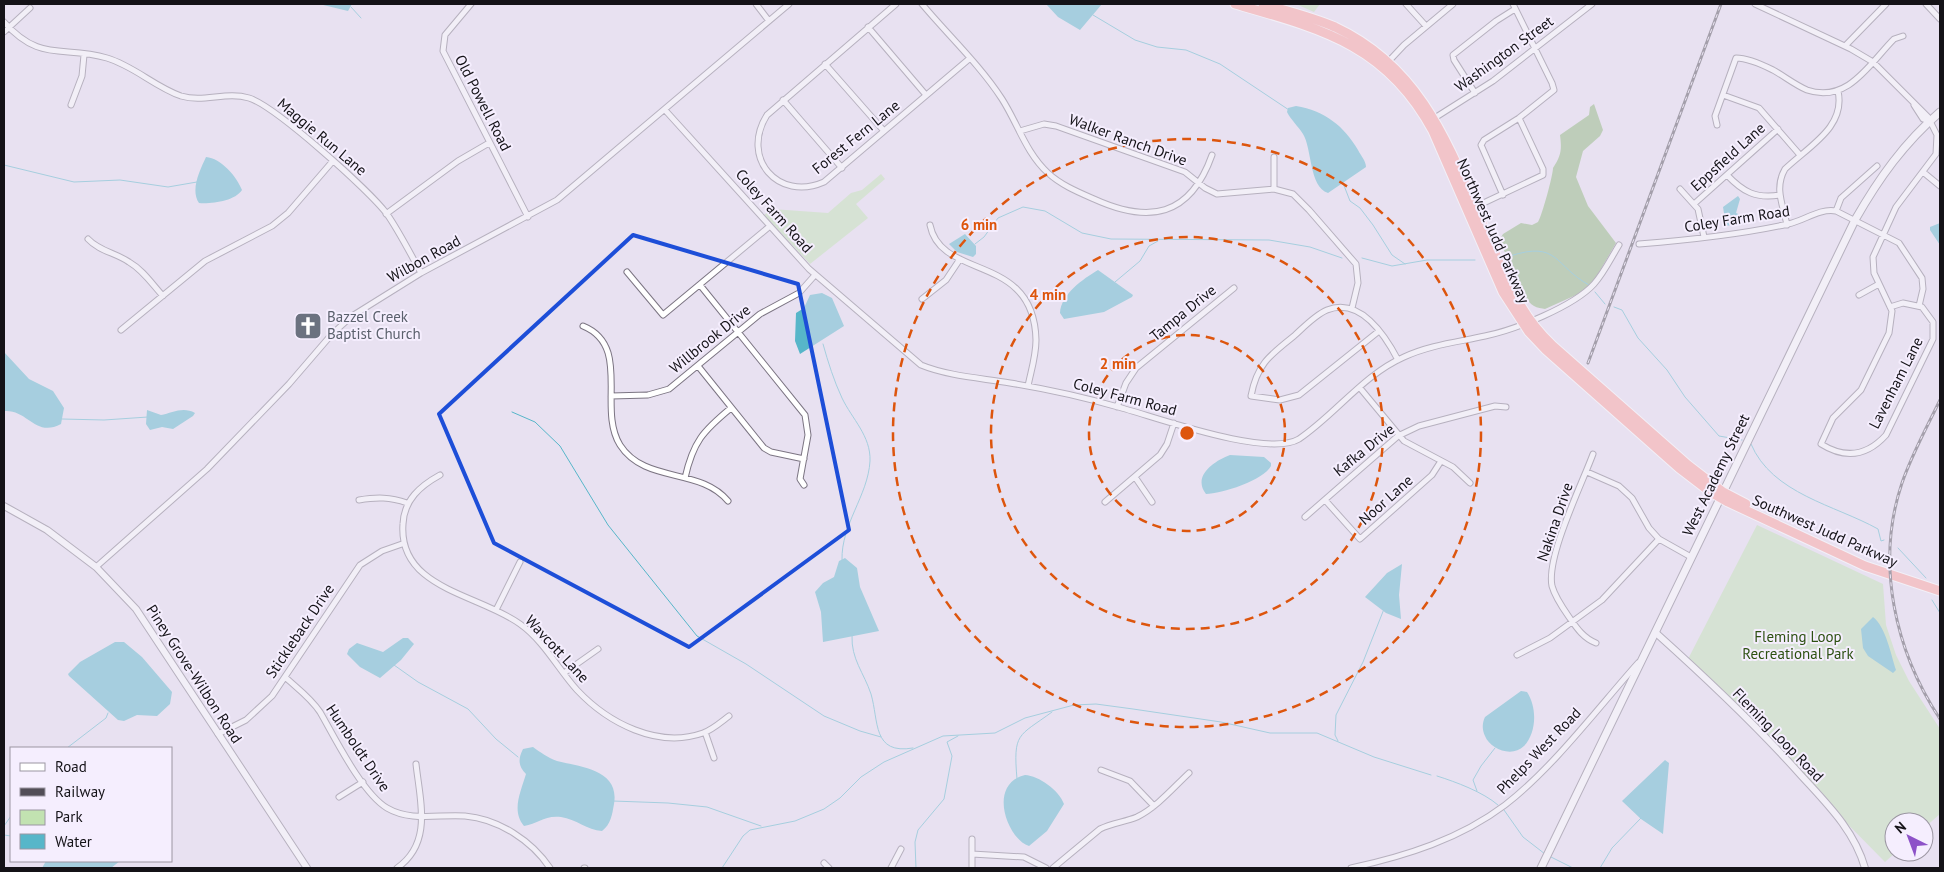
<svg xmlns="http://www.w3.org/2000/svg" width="1944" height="872" viewBox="0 0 1944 872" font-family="'PT Sans',sans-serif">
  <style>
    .green { fill: #c2e2b1 }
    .forest { fill: #8db478 }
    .water { fill: #57b6c9 }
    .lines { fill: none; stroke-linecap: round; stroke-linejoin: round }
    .stream { stroke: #57b6c9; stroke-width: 1 }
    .minor-casing { stroke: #7c7583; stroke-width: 7 }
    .tertiary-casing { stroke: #7c7583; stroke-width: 8 }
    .secondary-casing { stroke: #7c7583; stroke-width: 9 }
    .trunk-casing { stroke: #fff; stroke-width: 11 }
    .minor { stroke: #fff; stroke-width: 5 }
    .tertiary { stroke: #fff; stroke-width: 6 }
    .secondary { stroke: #fff; stroke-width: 7 }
    .trunk { stroke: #fea09a; stroke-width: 9 }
    .rail-casing { stroke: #524e57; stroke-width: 3 }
    .rail { stroke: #f5eefe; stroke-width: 1; stroke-dasharray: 4; stroke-linecap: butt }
    .marked { fill: none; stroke: #1d4ed8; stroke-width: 4; stroke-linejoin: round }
    .ring { fill: none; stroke: #dd550d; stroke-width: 2.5; stroke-dasharray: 9 6 }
    .labels { text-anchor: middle; stroke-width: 4; stroke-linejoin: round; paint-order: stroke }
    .street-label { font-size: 15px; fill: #141217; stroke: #f5eefe }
    .worship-label { font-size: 15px; fill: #5b616d; stroke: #f5eefe; text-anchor: start }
    .park-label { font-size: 15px; fill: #2d5112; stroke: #f5eefe }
    .centre { fill: #dd550d; stroke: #f5eefe; stroke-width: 2.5 }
    .ring-label { font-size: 15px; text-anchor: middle; font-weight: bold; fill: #dd550d; stroke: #f5eefe; stroke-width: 4; stroke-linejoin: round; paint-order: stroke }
  </style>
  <rect width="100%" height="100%" fill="#e8e1f1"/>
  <path class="green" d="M1296,4h24l-6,8z
    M881,174l4,5 -29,25 12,14 -58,46 -46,-49 8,-6 56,4 23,-20 11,-3z
    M1757,525l126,59 3,41 10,30 13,26 31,48v85l-16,14v-6h-30v30h2l-11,10 -198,-201z"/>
  <path class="forest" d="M1594,104l9,26 -3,6 -17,15 -7,26 12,29 28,37 -22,38 -9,10 -40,18c-3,-1 -8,-1 -11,-3 -15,-9 -28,-51 -34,-67l3,-5 18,-11 11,2 6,-3c4,-6 15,-47 15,-54 8,-12 9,-18 7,-33l29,-20 1,-8z"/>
  <path class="water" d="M319,4h33l-4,7z
    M1046,4h56l-22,26 -22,-13z
    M1296,106c29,5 48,20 62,44 3,6 8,11 8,17l-38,26c-19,-6 -16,-45 -25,-59 -5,-8 -12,-14 -16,-22l1,-4z
    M206,157c15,1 31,20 36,33 -7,11 -30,14 -43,13 -9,-13 1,-33 7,-46z
    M1738,196l2,3 -4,14 18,8 -28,5 -3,-19z
    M1940,223v22l-10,-15v-3z
    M965,234l11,12v8l-3,3 -16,-5 -8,-8z
    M1098,270l35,25 -1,2 -28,15 -40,7 -4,-6c1,-19 23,-34 38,-43z
    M822,293l10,5 12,28 -44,28 -5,-13 1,-28 8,-5 6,-13z
    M4,352l25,27 24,12 11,17 -3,16c-26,14 -33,-15 -57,-13z
    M147,410l14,5c11,-2 22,-9 34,-2l-2,3 -20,13 -11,-2 -12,3 -4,-6z
    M1230,455l34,2 7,6v3c-7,14 -50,28 -65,28 -14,-18 8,-33 24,-39z
    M845,558l12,10 3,19 19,44 -56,11 -2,-30 -6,-20 8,-9 11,-6 5,-16z
    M1402,564l-3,31 2,24 -15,-6 -21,-16 22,-24z
    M1873,617c13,10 18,38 23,53l-3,3 -25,-17 -5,-8 -2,-19z
    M403,638h5l6,6 -13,16 -21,18 -20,-11 -13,-13 2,-5 8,-6 26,9z
    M115,642h9l18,15 30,35 -2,12 -13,12 -20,-1 -13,6 -6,-1 -49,-44 -1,-2 12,-12z
    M1521,691l6,1c10,15 10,40 -3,54 -12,12 -34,3 -39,-10 -3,-6 -3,-13 0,-19z
    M533,747c7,5 15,11 24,14 23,6 63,8 57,43 -2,11 -3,20 -12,27 -15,-1 -26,-12 -41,-14 -17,-2 -23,7 -37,9 -13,-15 -3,-35 2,-52 -8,-8 -8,-15 -3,-25z
    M1665,760l4,3 -6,71 -22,-15 -19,-18z
    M1025,775c14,1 34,15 39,29l-17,27 -18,15c-22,-7 -42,-62 -4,-71z
    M46,861h74l-9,7h-69z"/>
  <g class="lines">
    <path class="stream" d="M351,7l10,11
      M1093,15l42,25 22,7 29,3 34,14 69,46
      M4,165l70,17 46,-2 48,7 29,-5
      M1343,183l7,18 10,7 13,17 19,30 13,9
      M975,244l9,-7 14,-19 25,-11 22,4 37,22 29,6 158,1 41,7 32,11
      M1510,256c49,-16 44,10 79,29
      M1362,258l30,8 35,-6h48
      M1115,282l25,-21 9,-15 9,-5
      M1595,292l10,12
      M1614,307l8,3 16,28 29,32 18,27 34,39 23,4
      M823,344c5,18 11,37 19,54 10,21 29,38 28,63 -2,35 -29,63 -28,99
      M512,412l23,10 25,24 48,79 89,111 49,28 78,52 36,15 21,6
      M62,419l42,1 44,-3
      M1751,444c21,50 84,61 127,85l3,12 3,-1
      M1898,548l28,30
      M1932,600l8,13
      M852,636c-1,23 12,37 19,58 8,27 1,61 42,54
      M394,665l24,17 50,27 28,30 22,18
      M1338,741l-3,-6 1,-20 27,-53 21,-53
      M67,748l39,-30 2,-5
      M1437,776c19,6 46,16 61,29
      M1017,779c-4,-47 1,-42 35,-67
      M1477,791l-4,-11 8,-14 14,-18
      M613,801l55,2 39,4 54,19
      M1504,810l19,27 22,17
      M4,826l7,-10
      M4,835l7,1
      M1551,857l22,11
      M722,868l21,-32 7,-6 45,-9 29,-12 16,-11 21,-21 23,-15 59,-26 52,-3 30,-15 49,-13 22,-1 37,5 88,13 49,11h47l57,24 57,18
      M916,868l-1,-26 3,-12 26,-31 8,-43 -5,-14 11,-6
      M1600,868l12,-20 29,-30"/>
    <defs>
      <path id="minor" d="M471,4l-26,31 -2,16 85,166
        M756,4l13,17
        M896,4l-129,111c-27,43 11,87 57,67l145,-123
        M922,4c26,31 58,61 80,95 16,25 24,54 46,74 13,12 30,19 46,26 55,25 96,18 118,-44
        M1406,4l20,22
        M1755,4l96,45 22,13 55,55 9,18 -1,19 -40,53 -23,50 1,16 18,38 -3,22 -28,57 -28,28 -12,26c24,15 46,12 65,-9l47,-96v-17l-11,-15 -19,-4 -13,4
        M1926,4l14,15
        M4,22c36,41 59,23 103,36 27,8 48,29 74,38 23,7 45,-5 68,2 26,8 120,92 138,116 13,19 23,39 34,59
        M868,27l58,68
        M4,32l26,-24
        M1845,46l41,-42
        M1388,62l16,-17 49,-41
        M825,64l59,67
        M1475,93l-21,-33 -1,-5 43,-34 19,-12
        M1723,95l36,13 41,47
        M783,100l59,68
        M71,105l11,-29 2,-21
        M1914,105l9,14 6,2
        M665,110l144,159 112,96c27,11 60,13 89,18 37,6 73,14 108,24 38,10 149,51 181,32 37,-25 64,-64 105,-82 26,-12 54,-15 81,-21 30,-6 89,-30 109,-52 10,-11 17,-26 25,-39
        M1433,119l60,-38 99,-77
        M1717,125l-2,-9 21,-58c12,0 27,7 37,12 11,6 22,15 34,20 41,14 63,-27 87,-51l9,-3
        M1020,131l24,-7 12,2 129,46 20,16 12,6 57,-5 19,5 16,16 47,54 2,19 -6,25
        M1274,157v32
        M1923,172l17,14
        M1727,175c16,17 29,24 53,20
        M1680,189l18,20 6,28
        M1503,195l-22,-50 3,-5 35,-22 35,-28 -2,-7 -39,-79
        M1694,204l84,-75
        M1475,207l68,-32v-6l-24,-51
        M1836,211l5,-13 36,-32
        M386,214l72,-53 31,-18
        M930,225c11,56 104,27 106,115 0,16 -5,31 -8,46
        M1787,225c-4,-20 -13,-37 -2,-56 24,-23 61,-42 53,-78
        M88,239c11,12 28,14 41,23 14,8 23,22 34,34
        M1639,244c50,-4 100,-9 149,-20 16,-3 31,-16 48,-13l63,32 23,35 1,11 -4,17
        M627,272l36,43 107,-89
        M700,285l105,130 3,20 -8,44 4,6
        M1859,295l20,-11
        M922,299l24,-19 14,-21
        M583,326c49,20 14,82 37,119 25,39 80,22 108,56
        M121,330l84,-69 67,-35 16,-13 44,-51
        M1379,331l-80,64 -19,5 -29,-4c6,-32 19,-41 43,-60 10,-9 21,-21 33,-26 33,-13 58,25 71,50
        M698,366l66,82 7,4 33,7
        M1360,388l44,53 49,26 17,16
        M611,396l37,-1 21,-6 91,-75 39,-21 16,-18
        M1117,407l9,-24 10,-15 98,-80
        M1593,454c-11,30 -47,103 -41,132 3,11 10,21 17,31 7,10 14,21 27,26
        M1587,472l32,14 13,12 17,30 10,11 32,18
        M440,475c-20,11 -36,25 -37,49 -5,65 76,70 117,100 24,17 38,45 57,66 31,33 81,59 126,43 9,-3 18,-11 26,-17
        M1135,477l17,25
        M685,478c8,-36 18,-47 46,-70
        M359,500c18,-3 31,-3 48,3
        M1325,500l35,39 72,-64 9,-14
        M1105,502l55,-47 7,-11 7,-21
        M1305,517l93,-81 21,-10 76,-20 11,1
        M96,567l111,-98 82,-85 43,-50 20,-18 69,-43 136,-73 232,-196
        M496,610l24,-48
        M1517,655l33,-17 52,-38 57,-61
        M564,673l34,-24
        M285,677c12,11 26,21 35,35 15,26 42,81 67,96 24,14 52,6 78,8 34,3 67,25 85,52
        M705,732l9,26
        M218,734l28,-14 26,-24 88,-131 22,-14 20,-7
        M1101,770l29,11 24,25
        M339,797l24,-15
        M972,854l52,3 22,11
        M824,863l5,5
        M397,868c36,-25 23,-67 19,-104
        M584,868h1
        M891,868l10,-19
        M972,868v-29
        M1053,868l47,-39c12,-6 25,-7 37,-12 20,-10 36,-29 52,-44
        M1351,868c55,-12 109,-29 154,-63 48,-37 92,-96 133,-142"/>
      <path id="tertiary" d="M4,506l43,24 49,37 40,42 171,259
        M1656,633c49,44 98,90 142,139 27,30 56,57 67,96"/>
      <path id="secondary" d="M1541,868l314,-648c24,-42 49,-77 85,-108"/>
      <path id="trunk" d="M1235,4c87,25 152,41 198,127l70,161 26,40 17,18 133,118 30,23 19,11 137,64 75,25
        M1263,4c24,7 49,13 72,23 94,44 118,132 157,219 16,37 30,71 60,99l136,120 35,27 23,12"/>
    </defs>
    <use href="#minor" class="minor-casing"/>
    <use href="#tertiary" class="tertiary-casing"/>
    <use href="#secondary" class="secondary-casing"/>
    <use href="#trunk" class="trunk-casing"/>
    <use href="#minor" class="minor"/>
    <use href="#tertiary" class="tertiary"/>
    <use href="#secondary" class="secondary"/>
    <use href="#trunk" class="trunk"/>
    <defs>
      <path id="rail" d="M1588,363l133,-359
        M1940,400c-13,27 -28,54 -38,83 -27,80 -7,168 38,236"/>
    </defs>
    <use href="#rail" class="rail-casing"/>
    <use href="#rail" class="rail"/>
  </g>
  <path d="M0 0H1944V872H0ZM633,235l165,49 51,246 -160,117 -195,-104 -55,-129z" fill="#e8e1f1" fill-opacity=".55" fill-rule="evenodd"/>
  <path class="marked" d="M633,235l165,49 51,246 -160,117 -195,-104 -55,-129z"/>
  <g class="ring">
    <circle cx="1187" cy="433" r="98"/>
    <circle cx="1187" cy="433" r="196"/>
    <circle cx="1187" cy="433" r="294"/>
  </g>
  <defs>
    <symbol id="church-square" viewBox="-11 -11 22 22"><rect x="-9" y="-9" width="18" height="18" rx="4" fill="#6b7280" stroke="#f5eefe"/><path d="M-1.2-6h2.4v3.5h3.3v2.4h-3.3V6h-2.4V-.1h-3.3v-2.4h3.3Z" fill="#fff"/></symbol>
  </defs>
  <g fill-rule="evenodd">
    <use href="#church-square" x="292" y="310" width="32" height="32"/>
  </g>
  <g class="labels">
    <g class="street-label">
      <text transform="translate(1504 54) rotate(-36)" y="5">Washington Street</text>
      <text transform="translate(483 103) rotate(63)" y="5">Old Powell Road</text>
      <text transform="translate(322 137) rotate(40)" y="5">Maggie Run Lane</text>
      <text transform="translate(856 137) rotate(-39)" y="5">Forest Fern Lane</text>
      <text transform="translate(1128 140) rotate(20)" y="5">Walker Ranch Drive</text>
      <text transform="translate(1728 157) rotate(-42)" y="5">Eppsfield Lane</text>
      <text transform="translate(774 211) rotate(48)" y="5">Coley Farm Road</text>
      <text transform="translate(1737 219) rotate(-9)" y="5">Coley Farm Road</text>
      <text transform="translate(1493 231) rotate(66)" y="5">Northwest Judd Parkway</text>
      <text transform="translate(424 259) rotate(-29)" y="5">Wilbon Road</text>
      <text transform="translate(1183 313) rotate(-39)" y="5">Tampa Drive</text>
      <text transform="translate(710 339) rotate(-39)" y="5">Willbrook Drive</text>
      <text transform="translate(1896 383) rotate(-63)" y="5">Lavenham Lane</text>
      <text transform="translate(1125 397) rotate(15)" y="5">Coley Farm Road</text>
      <text transform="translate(1364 450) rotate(-39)" y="5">Kafka Drive</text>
      <text transform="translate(1716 475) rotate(-64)" y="5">West Academy Street</text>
      <text transform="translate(1386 500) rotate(-42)" y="5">Noor Lane</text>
      <text transform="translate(1555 522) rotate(-71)" y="5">Nakina Drive</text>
      <text transform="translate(1825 531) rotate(24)" y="5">Southwest Judd Parkway</text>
      <text transform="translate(300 631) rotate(-56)" y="5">Stickleback Drive</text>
      <text transform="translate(557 649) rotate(47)" y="5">Wavcott Lane</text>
      <text transform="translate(194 674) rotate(57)" y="5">Piney Grove-Wilbon Road</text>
      <text transform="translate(1778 735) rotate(46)" y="5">Fleming Loop Road</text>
      <text transform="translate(358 748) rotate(56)" y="5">Humboldt Drive</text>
      <text transform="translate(1539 751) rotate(-46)" y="5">Phelps West Road</text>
    </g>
    <g class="worship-label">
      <text x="327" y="322">Bazzel Creek<tspan x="327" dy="17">Baptist Church</tspan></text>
    </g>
    <g class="park-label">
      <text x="1798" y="642">Fleming Loop<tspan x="1798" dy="17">Recreational Park</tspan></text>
    </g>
  </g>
  <circle cx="1187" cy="433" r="8" class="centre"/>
  <g class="ring-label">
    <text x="979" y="230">6 min</text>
    <text x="1048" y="300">4 min</text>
    <text x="1118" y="369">2 min</text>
  </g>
  <rect width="1944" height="872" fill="none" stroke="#141217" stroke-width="10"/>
  <rect x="10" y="747" width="162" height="115" fill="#f5eefe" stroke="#9b96a2"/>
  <rect x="20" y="763" width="25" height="8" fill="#ffffff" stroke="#9b96a2"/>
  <text x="55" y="772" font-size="15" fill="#141217">Road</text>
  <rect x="20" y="788" width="25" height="8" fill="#524e57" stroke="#9b96a2"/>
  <text x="55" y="797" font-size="15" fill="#141217">Railway</text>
  <rect x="20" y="810" width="25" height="15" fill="#c2e2b1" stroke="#9b96a2"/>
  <text x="55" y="822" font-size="15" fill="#141217">Park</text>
  <rect x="20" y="834" width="25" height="15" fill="#57b6c9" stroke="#9b96a2"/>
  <text x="55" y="847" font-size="15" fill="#141217">Water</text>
  <g transform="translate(1909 837) rotate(318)"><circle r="24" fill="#f5eefe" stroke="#9b96a2"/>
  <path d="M0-4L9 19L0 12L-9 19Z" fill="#8d52c8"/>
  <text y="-8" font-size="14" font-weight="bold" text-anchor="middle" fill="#141217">N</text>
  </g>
</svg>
